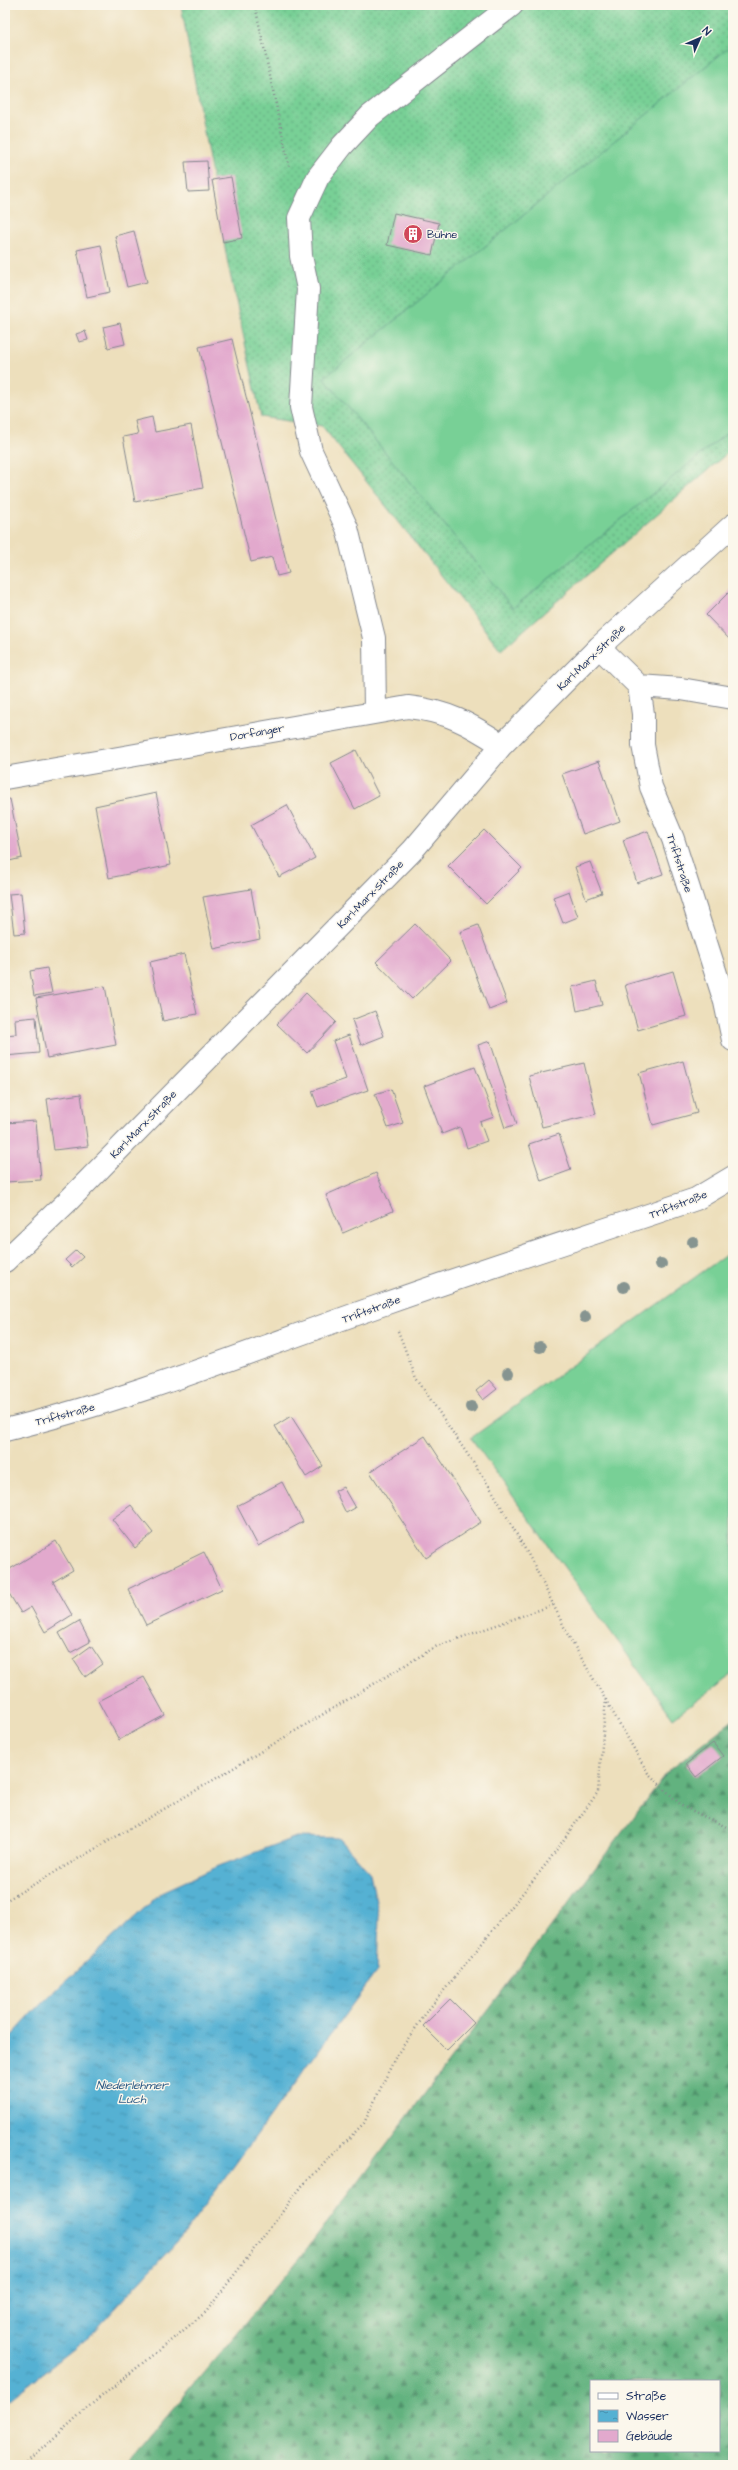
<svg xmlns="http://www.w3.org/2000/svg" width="738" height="2470" viewBox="0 0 738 2470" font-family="'Architects Daughter',sans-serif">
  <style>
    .grass { fill: url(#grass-dots); stroke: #4a807a }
    .forest { fill: url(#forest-firs); stroke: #3e706e; fill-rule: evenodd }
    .pitch { fill: #78d096; stroke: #4a807a }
    .water { fill: url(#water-ripples); stroke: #387098 }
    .building { fill: #e2a9cd }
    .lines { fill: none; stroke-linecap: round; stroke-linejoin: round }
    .minor-casing { stroke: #84878d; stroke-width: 24 }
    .path { stroke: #84878d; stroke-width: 2.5; stroke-dasharray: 1 3; stroke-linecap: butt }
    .minor { stroke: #fff; stroke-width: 22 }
    .tree { fill: #869490 }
    .labels { text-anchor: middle; stroke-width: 3; stroke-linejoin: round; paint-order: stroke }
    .poi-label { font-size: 11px; fill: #1b2f5e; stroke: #fbf7ec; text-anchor: start }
    .street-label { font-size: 11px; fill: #1b2f5e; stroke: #fbf7ec }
    .water-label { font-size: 12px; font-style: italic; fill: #2f5c87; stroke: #fbf7ec }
  </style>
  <defs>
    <pattern id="grass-dots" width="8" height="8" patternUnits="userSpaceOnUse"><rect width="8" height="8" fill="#78d096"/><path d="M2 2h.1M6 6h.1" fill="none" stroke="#62a97e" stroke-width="1.8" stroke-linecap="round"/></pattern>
    <pattern id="forest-firs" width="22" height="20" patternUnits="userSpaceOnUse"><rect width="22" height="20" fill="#62b27f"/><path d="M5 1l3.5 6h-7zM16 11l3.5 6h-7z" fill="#50916b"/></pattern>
    <pattern id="water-ripples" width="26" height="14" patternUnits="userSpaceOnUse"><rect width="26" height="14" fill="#55b1d3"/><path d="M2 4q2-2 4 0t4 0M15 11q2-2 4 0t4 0" fill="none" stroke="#4690ae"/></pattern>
  </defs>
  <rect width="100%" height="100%" fill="#fbf7ec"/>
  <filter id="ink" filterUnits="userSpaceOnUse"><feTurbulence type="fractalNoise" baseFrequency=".025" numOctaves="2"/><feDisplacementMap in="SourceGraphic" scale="8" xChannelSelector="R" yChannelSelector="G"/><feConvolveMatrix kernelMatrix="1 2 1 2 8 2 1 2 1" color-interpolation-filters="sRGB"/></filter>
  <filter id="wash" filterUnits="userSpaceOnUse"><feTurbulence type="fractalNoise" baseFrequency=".012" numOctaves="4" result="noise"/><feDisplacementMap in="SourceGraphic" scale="16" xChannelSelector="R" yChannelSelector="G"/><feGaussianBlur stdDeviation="0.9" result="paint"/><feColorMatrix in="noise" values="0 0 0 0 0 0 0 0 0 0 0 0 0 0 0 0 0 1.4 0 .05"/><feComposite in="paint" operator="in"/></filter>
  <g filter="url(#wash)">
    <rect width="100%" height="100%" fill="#eddfbc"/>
    <path class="grass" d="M181,5h552v443l-232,202 -179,-224 -61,-9 -33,-153z"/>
    <path class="forest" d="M733,1720v745h-607l179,-213 365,-483zM591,2381h128v70h-128z"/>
    <path class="pitch" d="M733,44v384l-220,180 -189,-230z
      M733,1250v424l-60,44 -202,-280z"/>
    <path class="water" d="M296,1837l43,1 31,35 9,43 -2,55 -193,263 -94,102 -85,67v-360l37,-40 120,-111 57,-26z"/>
    <g id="blocks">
      <path class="building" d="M207,161l2,30 -21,1 -3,-30z
        M231,177l11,61 -19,4 -11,-62z
        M394,213l45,10 -7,32 -45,-10z
        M134,231l13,51 -20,5 -12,-51z
        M101,245l9,47 -23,5 -10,-47z
        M120,323l5,21 -17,4 -5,-21z
        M85,331l3,9 -9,2 -3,-8z
        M232,339l57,234 -12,3 -5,-19 -21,5 -52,-215z
        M152,417l3,15 36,-7 12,63 -68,14 -12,-65 15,-3 -3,-13z
        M733,588v55l-27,-28z
        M356,750l23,46 -24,13 -24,-46z
        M599,761l21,60 -37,13 -21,-60z
        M156,793l15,72 -62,13 -14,-72z
        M10,799l12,59 -17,4v-62z
        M287,805l28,53 -36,19 -28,-52z
        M484,830l38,38 -36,36 -38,-38z
        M648,831l15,43 -26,9 -14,-43z
        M590,862l12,31 -16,6 -11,-32z
        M251,889l9,50 -46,10 -11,-52z
        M569,891l9,26 -15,6 -10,-26z
        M21,893l4,40 -11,1 -5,-40z
        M415,924l36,37 -39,38 -36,-37z
        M478,925l29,78 -18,7 -29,-78z
        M184,954l13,60 -34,7 -13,-59z
        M47,968l5,25 -18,3 -4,-25z
        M673,971l13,45 -48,14 -13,-45z
        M596,981l6,24 -25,6 -5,-24z
        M105,986l11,59 -69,13 -11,-60z
        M306,993l30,29 -29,31 -30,-29z
        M375,1011l9,25 -23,9 -9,-25z
        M36,1017l3,36 -34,3v-21l11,-1 -1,-15z
        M349,1035l19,55 -50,17 -6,-16 34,-12 -13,-38z
        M490,1041l27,83 -12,4 -27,-83z
        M683,1061l14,52 -44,12 -14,-52z
        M584,1063l12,51 -54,13 -13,-51z
        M475,1067l19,50 -14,5 7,19 -20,7 -7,-21 -18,7 -18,-48z
        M391,1089l12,34 -15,5 -13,-34z
        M81,1094l7,52 -34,4 -7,-51z
        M36,1121l5,59 -36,2v-59z
        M559,1134l12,36 -30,11 -12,-37z
        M376,1173l17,38 -50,22 -17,-38z
        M76,1250l7,7 -11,10 -7,-7z
        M489,1380l8,9 -14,11 -7,-9z
        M291,1416l32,50 -17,11 -31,-51z
        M425,1436l56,86 -55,36 -56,-86z
        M282,1482l21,40 -45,24 -21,-40z
        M343,1487l12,21 -9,5 -11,-22z
        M131,1505l22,28 -18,15 -23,-29z
        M56,1541l17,29 -20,12 19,33 -27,17 -14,-25 -10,6 -16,-26v-15z
        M204,1552l18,37 -76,36 -18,-36z
        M79,1621l11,21 -20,11 -11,-20z
        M91,1646l12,18 -18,13 -12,-18z
        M144,1677l21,38 -46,25 -21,-39z
        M713,1743l10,13 -27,21 -10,-13z
        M450,1999l24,24 -27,27 -24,-24z"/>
    </g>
  </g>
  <g filter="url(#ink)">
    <use href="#blocks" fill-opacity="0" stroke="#84878d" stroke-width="1"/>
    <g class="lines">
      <defs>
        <path id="minor" d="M599,647l40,39 42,3 52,9
          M639,686l4,28v31l8,42 22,52 52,163 8,38
          M375,711l-1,-73 -27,-110 -36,-77 -10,-44 7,-118 -7,-33 -2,-38 19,-41 24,-31 28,-30 142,-111
          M5,778l403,-71c39,4 62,17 94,38
          M5,1261l63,-60 344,-350 90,-106 97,-98 134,-122
          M5,1430c131,-32 255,-83 382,-127 102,-36 206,-69 309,-104l37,-22"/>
      </defs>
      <use href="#minor" class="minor-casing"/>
      <path class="path" d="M255,5l34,161
        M398,1331l18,47 77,114 41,73 34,70 80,138 34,33 51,24
        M5,1901l190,-110 242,-145 116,-41
        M24,2465l63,-57 119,-96 96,-126 62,-63 32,-67 33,-47 118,-146 51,-71 8,-94"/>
      <use href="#minor" class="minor"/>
    </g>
    <g class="tree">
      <circle cx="693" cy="1242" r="6"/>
      <circle cx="661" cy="1264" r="6"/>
      <circle cx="624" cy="1287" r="6"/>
      <circle cx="585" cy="1317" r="6"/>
      <circle cx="540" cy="1347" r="6"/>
      <circle cx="508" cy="1373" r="6"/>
      <circle cx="471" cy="1407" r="6"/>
    </g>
  </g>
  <defs>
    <symbol id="building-disc" viewBox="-11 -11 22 22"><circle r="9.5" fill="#d1495b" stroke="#fbf7ec"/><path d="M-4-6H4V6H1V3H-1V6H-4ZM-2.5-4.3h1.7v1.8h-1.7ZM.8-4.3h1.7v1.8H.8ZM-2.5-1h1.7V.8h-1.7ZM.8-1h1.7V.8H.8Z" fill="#fff"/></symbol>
  </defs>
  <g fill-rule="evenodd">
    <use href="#building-disc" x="402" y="223" width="22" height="22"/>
  </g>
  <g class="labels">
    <g class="poi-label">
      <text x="427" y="238">Bühne</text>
    </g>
    <g class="street-label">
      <text transform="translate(591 657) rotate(-44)" y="4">Karl-Marx-Straße</text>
      <text transform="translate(257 732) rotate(-10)" y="4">Dorfanger</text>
      <text transform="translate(680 863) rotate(72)" y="4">Triftstraße</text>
      <text transform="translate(370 894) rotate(-46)" y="4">Karl-Marx-Straße</text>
      <text transform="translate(143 1124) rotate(-46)" y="4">Karl-Marx-Straße</text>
      <text transform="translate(678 1204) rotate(-21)" y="4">Triftstraße</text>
      <text transform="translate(371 1309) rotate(-20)" y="4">Triftstraße</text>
      <text transform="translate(65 1414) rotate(-15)" y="4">Triftstraße</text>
    </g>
    <g class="water-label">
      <text x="132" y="2089">Niederlehmer<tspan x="132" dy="14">Luch</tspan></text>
    </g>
  </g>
  <rect width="738" height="2470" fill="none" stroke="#fbf7ec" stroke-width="20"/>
  <rect x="590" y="2380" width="130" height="72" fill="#fbf7ec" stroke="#a1a7b3"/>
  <rect x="598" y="2393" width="20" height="6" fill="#ffffff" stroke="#a1a7b3"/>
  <text x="626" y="2400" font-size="12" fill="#1b2f5e">Straße</text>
  <rect x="598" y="2410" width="20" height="12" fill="url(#water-ripples)" stroke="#a1a7b3"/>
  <text x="626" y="2420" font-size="12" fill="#1b2f5e">Wasser</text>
  <rect x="598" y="2430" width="20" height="12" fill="#e2a9cd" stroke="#a1a7b3"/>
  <text x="626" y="2440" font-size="12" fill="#1b2f5e">Gebäude</text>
  <g transform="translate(700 38) rotate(45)" stroke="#fbf7ec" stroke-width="3" paint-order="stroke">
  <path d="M0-3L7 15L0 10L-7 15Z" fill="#1b2f5e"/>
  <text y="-6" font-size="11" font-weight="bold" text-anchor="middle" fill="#1b2f5e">N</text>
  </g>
</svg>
